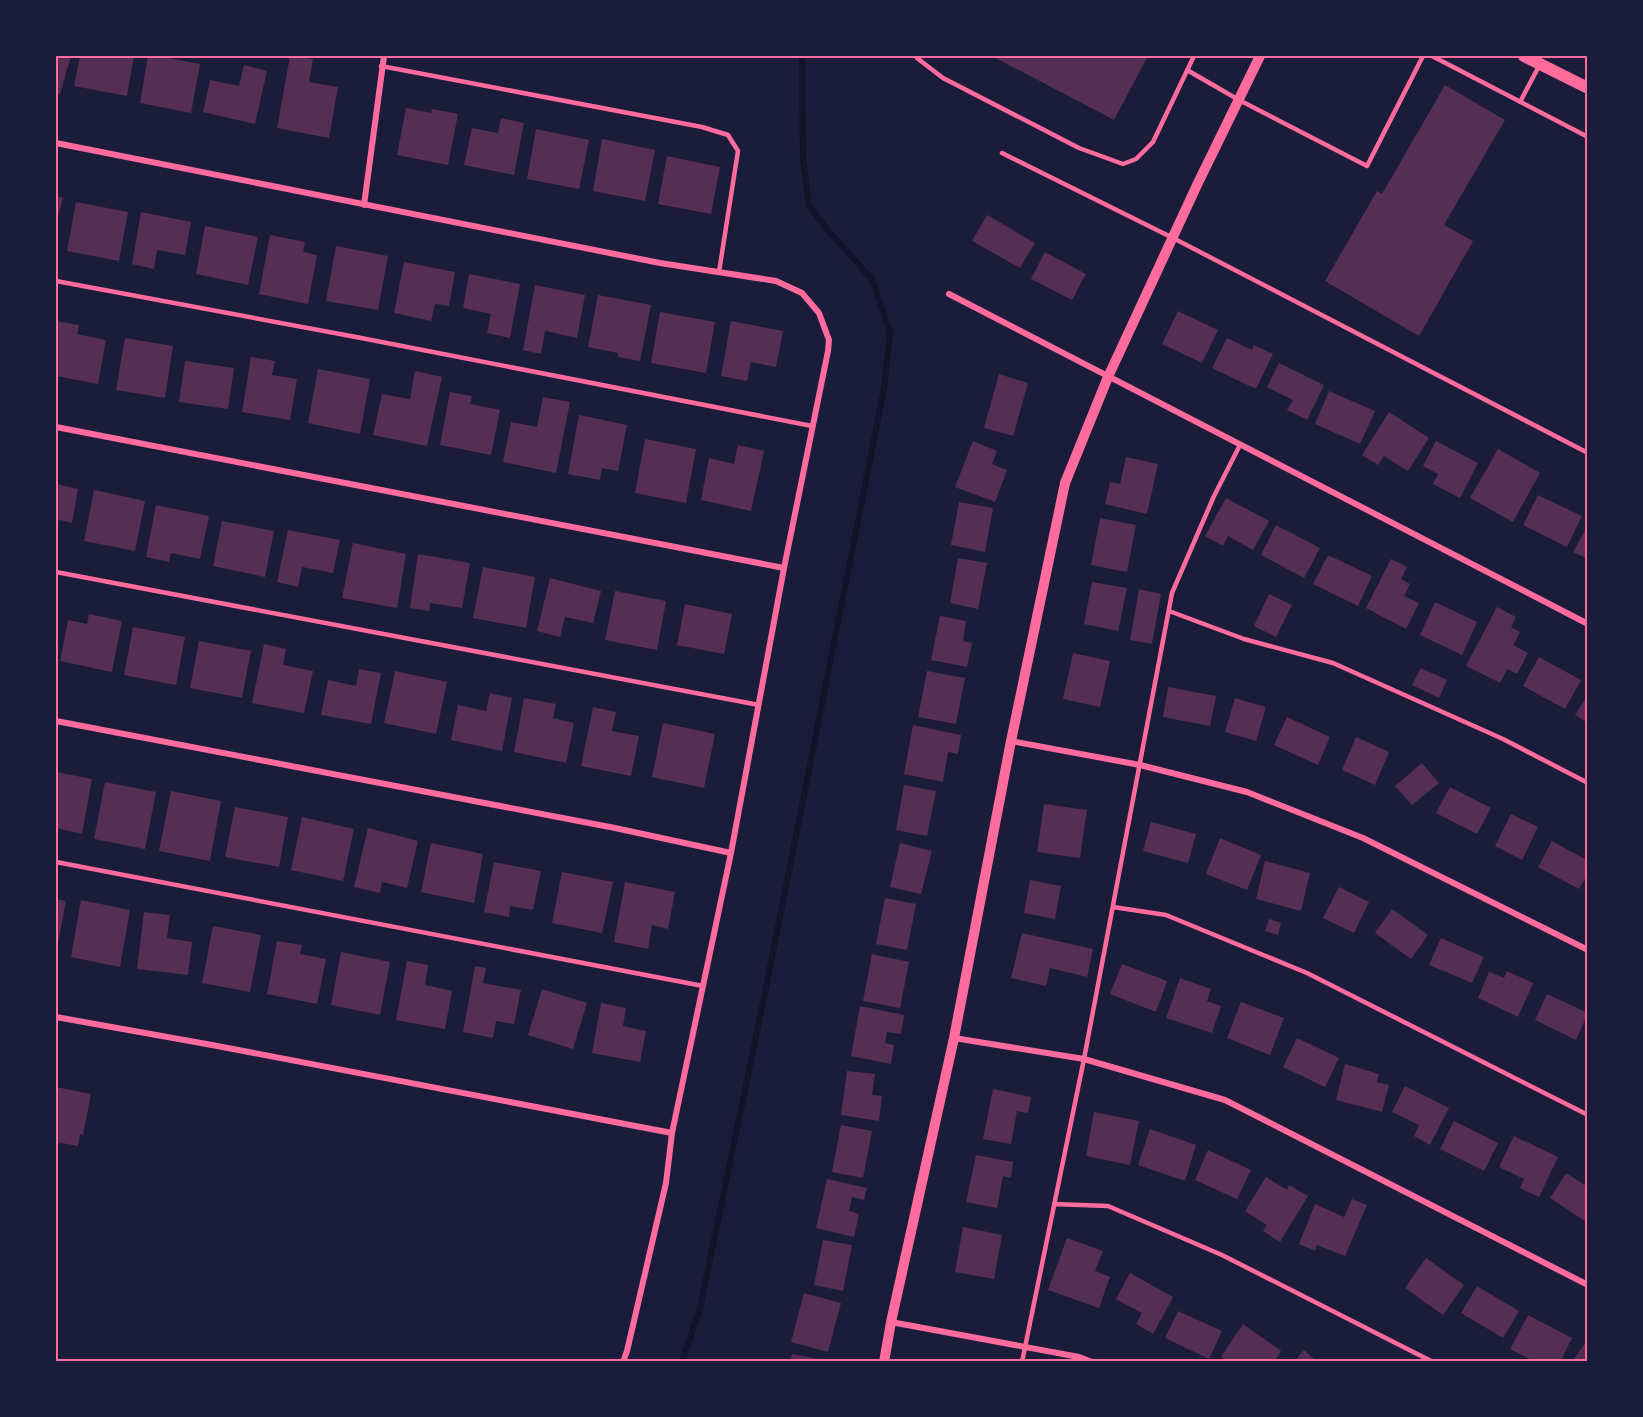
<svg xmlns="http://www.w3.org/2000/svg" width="1643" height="1417" viewBox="0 0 1643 1417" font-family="Jost,sans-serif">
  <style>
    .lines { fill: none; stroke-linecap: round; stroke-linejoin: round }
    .stream { stroke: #12122b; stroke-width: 6 }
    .building { fill: #542f53 }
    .service { stroke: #ff6b9d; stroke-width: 4.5 }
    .minor { stroke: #ff6b9d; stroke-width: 6 }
    .tertiary { stroke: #ff6b9d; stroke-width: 10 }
    .secondary { stroke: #ff6b9d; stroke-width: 12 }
    .neatline { fill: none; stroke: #ff6b9d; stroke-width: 2 }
  </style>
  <rect width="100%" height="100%" fill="#1b1b3a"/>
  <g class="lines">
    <path class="stream" d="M682,1362l18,-54 65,-315 119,-604 6,-56 -18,-54 -40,-44 -23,-29 -6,-48 -1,-102"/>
  </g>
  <path class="building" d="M56,56h15l-11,38 -4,-1z
    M80,56h54l-7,40 -53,-10z
    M148,56h10l42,8 -9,49 -51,-10z
    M290,56l23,3 -4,23 29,5 -9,51 -52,-10z
    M992,56h156l-34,64z
    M244,65l23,6 -12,53 -52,-12 7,-32 29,6z
    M1445,85l60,35 -61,105 29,16 -54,95 -94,-55 52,-90 5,3z
    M406,108l25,5 1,-4 26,5 -10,51 -51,-10z
    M501,118l23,5 -10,52 -50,-10 8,-37 26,5z
    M536,129l53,11 -10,49 -52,-10z
    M602,139l53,11 -10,51 -52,-10z
    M667,156l53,11 -9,47 -53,-10z
    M56,196l7,2 -7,25z
    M76,202l52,10 -9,49 -52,-10z
    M141,212l50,10 -6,33 -28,-5 -3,19 -22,-5z
    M987,215l48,28 -15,25 -48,-27z
    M205,226l53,11 -10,48 -52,-11z
    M270,235l35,7 -2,10 14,3 -9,49 -49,-10z
    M336,246l52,10 -10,54 -52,-9z
    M1045,252l41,22 -14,26 -41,-21z
    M404,262l51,10 -6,34 -14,-2 -4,17 -37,-8z
    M469,274l51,10 -10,54 -23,-5 4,-19 -28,-6z
    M535,285l50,10 -8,43 -32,-7 -4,23 -18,-4z
    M598,295l53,10 -11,56 -22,-4v-4l-30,-6z
    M1178,311l40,19 -16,33 -40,-19z
    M660,312l55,10 -9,51 -55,-10z
    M57,321l22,4 -2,9 29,6 -8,44 -42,-8z
    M731,321l52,10 -7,36 -25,-5 -4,19 -26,-5z
    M125,338l48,8 -8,52 -49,-8z
    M1227,338l25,12 2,-5 19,9 -17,35 -44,-21z
    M251,357l24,4 -3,14 25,4 -7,41 -48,-8z
    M185,361l49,7 -6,41 -49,-7z
    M1279,363l45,22 -17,35 -20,-10 6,-10 -26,-13z
    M318,369l52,10 -10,55 -52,-11z
    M415,371l27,6 -15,69 -54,-11 9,-41 28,5z
    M999,374l29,9 -15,53 -29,-8z
    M1329,391l46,20 -15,33 -45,-20z
    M450,392l22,4 -2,8 30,6 -9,45 -51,-10z
    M543,397l27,5 -14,71 -53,-11 8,-40 26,5z
    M1389,412l40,26 -21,33 -24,-15 -6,9 -16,-10z
    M579,415l48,10 -9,46 -16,-3 -2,12 -32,-6z
    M645,439l51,10 -10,54 -51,-10z
    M973,441l24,10 -5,13 15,6 -12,32 -40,-15z
    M1436,441l42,22 -18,35 -27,-14 5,-10 -15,-8z
    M738,445l26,6 -13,60 -50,-11 8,-42 25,6z
    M1498,449l42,24 -27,49 -43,-24z
    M1126,457l32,7 -11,50 -42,-10 5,-22 10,2z
    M56,484l22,5 -6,34 -16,-4z
    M94,490l51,11 -10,50 -51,-10z
    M1538,495l44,21 -15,31 -44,-22z
    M1226,498l43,23 -16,29 -25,-14 -5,10 -18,-10z
    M959,502l34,6 -8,44 -34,-7z
    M156,505l53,11 -9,43 -29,-6 -2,9 -23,-5z
    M1100,518l36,7 -9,47 -36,-7z
    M222,521l52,10 -9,46 -52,-11z
    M1276,525l44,23 -16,30 -43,-23z
    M1588,525v34l-15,-7z
    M288,530l52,10 -7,33 -31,-6 -4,20 -21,-5z
    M353,543l53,11 -9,54 -55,-10z
    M418,554l52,9 -8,45 -32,-5 -1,8 -19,-3z
    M1328,555l44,21 -14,30 -45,-22z
    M958,558l29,5 -9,46 -28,-6z
    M1391,559l16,8 -6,12 9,5 -6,12 15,7 -13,26 -40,-21z
    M483,567l52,10 -9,51 -53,-10z
    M550,578l51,13 -8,32 -28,-6 -5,20 -23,-6z
    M1092,582l35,6 -9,43 -34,-7z
    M1139,589l22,5 -9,50 -22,-4z
    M615,591l51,10 -9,49 -52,-10z
    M1269,594l23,11 -16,32 -22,-11z
    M1435,602l42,20 -15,33 -42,-20z
    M685,604l47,10 -8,40 -47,-9z
    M1497,607l19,10 -5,10 9,5 -7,13 15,8 -11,21 -10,-5 -7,14 -34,-17z
    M89,614l33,7 -10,51 -52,-11 8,-41 19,4z
    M940,616l26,5 -3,20 9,2 -5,24 -36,-7z
    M133,627l52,10 -9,48 -52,-10z
    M199,641l52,10 -9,47 -52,-10z
    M264,644l22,5 -3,16 30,6 -9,42 -52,-10z
    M1073,653l37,8 -10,46 -37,-8z
    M1539,657l42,23 -16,29 -42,-23z
    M1421,668l26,12 -8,18 -27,-13z
    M359,669l22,4 -10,51 -50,-9 7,-35 28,6z
    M395,671l52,11 -11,52 -52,-11z
    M927,671l38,7 -9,46 -38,-7z
    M1168,687l48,9 -6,30 -47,-9z
    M490,693l22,5 -10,53 -51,-11 7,-35 28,6z
    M1588,695v28l-13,-8z
    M524,698l32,6 -3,14 21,5 -8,40 -52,-11z
    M1235,698l31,9 -10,34 -31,-9z
    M593,707l23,5 -4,19 27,5 -8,40 -50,-10z
    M1287,717l43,20 -12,28 -44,-20z
    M663,723l52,11 -11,54 -52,-11z
    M913,725l48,10 -3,19 -10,-2 -5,30 -39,-8z
    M1356,737l33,15 -14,33 -33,-15z
    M1422,763l17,20 -27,22 -17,-19z
    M56,772l36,7 -10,55 -26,-6z
    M105,782l51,10 -11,57 -51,-10z
    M904,785l32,6 -9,45 -31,-6z
    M1450,787l41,21 -14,26 -41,-21z
    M171,791l50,10 -11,60 -51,-10z
    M1044,804l43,6 -7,48 -43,-6z
    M235,807l53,10 -9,50 -54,-10z
    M1511,814l27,13 -16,33 -27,-14z
    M302,817l52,12 -11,52 -52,-11z
    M1151,822l45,12 -8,29 -45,-12z
    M368,828l50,13 -11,47 -25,-6 -2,11 -26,-6z
    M1220,838l41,17 -14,35 -41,-16z
    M1552,841l36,20v12l-9,16 -41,-22z
    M431,843l52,11 -9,49 -53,-11z
    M900,843l32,8 -11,43 -31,-7z
    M1265,861l45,12 -9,38 -45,-12z
    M494,862l47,9 -8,39 -23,-4 -1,11 -25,-5z
    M562,872l51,10 -11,51 -50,-10z
    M1030,880l31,6 -6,33 -31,-6z
    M625,882l50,10 -7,37 -16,-4 -4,24 -34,-7z
    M1339,887l30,15 -15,31 -31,-15z
    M885,898l31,6 -9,46 -31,-6z
    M56,899l10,2 -9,47h-1z
    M81,900l49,10 -10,57 -49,-10z
    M1392,909l36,26 -17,24 -36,-26z
    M144,912l26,3 -3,23 25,4 -4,33 -51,-6z
    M1269,919l12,4 -3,12 -13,-4z
    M213,926l48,9 -11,57 -48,-9z
    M1022,933l71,16 -6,28 -37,-9 -4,18 -35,-8z
    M1441,938l43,19 -12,26 -43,-18z
    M277,941l25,4 -2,9 26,5 -9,45 -50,-10z
    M341,952l49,10 -10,53 -49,-10z
    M872,954l37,8 -9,46 -37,-7z
    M407,961l21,4 -3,20 27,6 -7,38 -49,-9z
    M1122,964l45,17 -11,31 -46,-18z
    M475,966l11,2 -3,15 38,7 -7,34 -18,-3 -3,17 -30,-6z
    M1507,971l26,12 -15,34 -40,-19 11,-26 15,6z
    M1180,978l31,11 -4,12 14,5 -9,27 -46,-15z
    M542,989l45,14 -14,46 -45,-14z
    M1547,994l41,19 -12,27 -41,-20z
    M1241,1002l43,16 -14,37 -43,-17z
    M601,1003l25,5 -3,18 23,5 -6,31 -48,-9z
    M860,1006l44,9 -3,19 -14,-2 -2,11 9,2 -3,19 -40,-8z
    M1297,1038l42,20 -14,29 -42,-20z
    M1345,1064l34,10 -2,8 12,3 -7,27 -46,-12z
    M847,1071l28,3 -3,21 10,1 -3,25 -38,-6z
    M1405,1086l44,22 -19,37 -16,-9 5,-11 -27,-13z
    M56,1087l35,7 -8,41 -3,-1 -2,12 -22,-4z
    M993,1089l38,8 -3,16 -11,-2 -6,33 -28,-5z
    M1094,1112l45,9 -9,44 -44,-9z
    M1454,1121l44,22 -14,28 -44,-22z
    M841,1125l31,6 -9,47 -31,-6z
    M1150,1129l46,16 -11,36 -47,-16z
    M1514,1136l44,21 -19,40 -19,-9 4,-9 -25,-12z
    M1208,1150l43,20 -14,29 -42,-19z
    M976,1155l37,7 -2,16 -8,-2 -6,32 -31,-6z
    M1566,1173l22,14v36l-38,-25z
    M1266,1177l21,13 2,-5 19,11 -28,46 -17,-11 4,-6 -22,-14z
    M827,1179l40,9 -3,12 -12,-3 -3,14 10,3 -5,23 -38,-9z
    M1352,1199l15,6 -22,51 -28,-11 -2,6 -16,-7 16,-40 29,13z
    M963,1227l39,8 -8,44 -39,-7z
    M1067,1238l36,13 -8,20 15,6 -11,31 -51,-18z
    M823,1240l29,5 -9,46 -29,-6z
    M1426,1258l38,27 -21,30 -38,-27z
    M1130,1273l43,24 -20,37 -17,-10 6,-11 -26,-14z
    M1477,1286l42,25 -16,27 -42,-25z
    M804,1293l37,10 -13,49 -37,-10z
    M1178,1311l44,20 -13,28 -44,-21z
    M1528,1315l44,23 -12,24h-25l-25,-13z
    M1243,1324l38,27 -7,11h-46l-7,-5z
    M1588,1339v23h-16z
    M1304,1350l13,12h-23z
    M792,1354l27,5 -1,3h-28z"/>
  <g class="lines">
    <path class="service" d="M916,56l1,2 26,20 136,70 44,16 13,-5 17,-17 41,-86
      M1432,56l156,81
      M381,66l321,61 26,8 10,16 -19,121
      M1187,70l52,30 128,66 56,-110
      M1520,102l19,-36
      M1002,153l171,85 415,215
      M56,281l300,56 456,89
      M56,572l703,133
      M1169,611l75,28 89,24 170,76 85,44
      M56,862l647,124
      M1113,907l53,8 141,58 281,142
      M1054,1204l54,2 114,49 211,107
      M1022,1362l62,-303 88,-466 42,-97 26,-51"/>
    <path class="minor" d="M56,143l604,120 116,18 26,12 17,20 10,27 -1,11 -44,217 -53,285 -59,280 -6,50 -39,168 -4,11
      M364,205l20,-149
      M949,294l639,330
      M56,427l728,141
      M56,721l559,107 116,25
      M1011,741l129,24 107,27 116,46 225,112
      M56,1017l156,28 460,88
      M954,1038l130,21 141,41 363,185
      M891,1322l188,35 13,5"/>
    <path class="tertiary" d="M884,1362l7,-40 63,-284 57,-297 54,-258 43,-106 89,-192 63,-129"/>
    <path class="secondary" d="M1524,56l64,32"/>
  </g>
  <rect width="1643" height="1417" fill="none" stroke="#1b1b3a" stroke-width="114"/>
  <rect x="57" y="57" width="1529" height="1303" class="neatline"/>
</svg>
